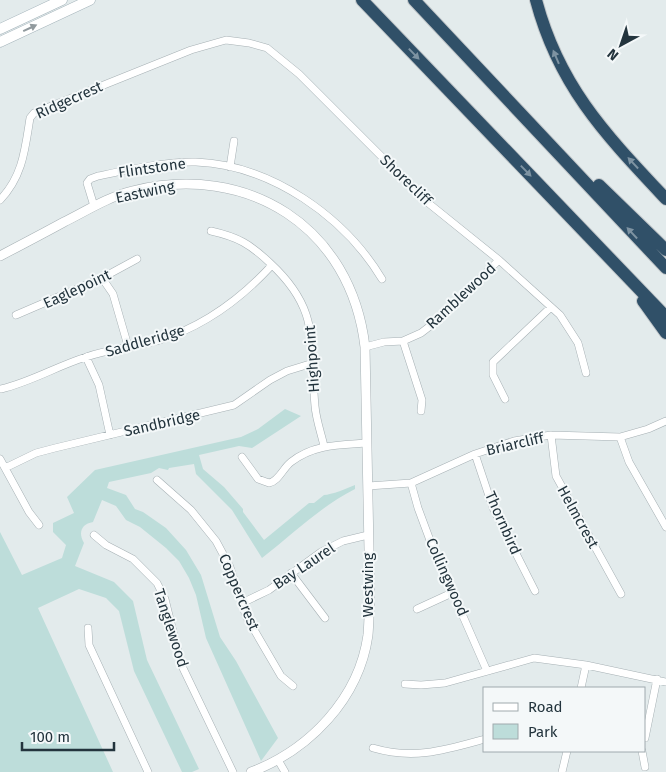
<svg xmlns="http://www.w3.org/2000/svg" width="666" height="772" viewBox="0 0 666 772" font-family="'Fira Sans',sans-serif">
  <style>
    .green { fill: #bdddda }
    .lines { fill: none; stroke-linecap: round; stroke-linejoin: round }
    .minor-casing { stroke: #a6b0b4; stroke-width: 8 }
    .tertiary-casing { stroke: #a6b0b4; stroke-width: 10 }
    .secondary-casing { stroke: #a5b4bb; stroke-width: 11 }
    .motorway-casing { stroke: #c1c6c9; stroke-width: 14 }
    .minor { stroke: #fff; stroke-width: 7 }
    .tertiary { stroke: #fff; stroke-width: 9 }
    .secondary { stroke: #fff; stroke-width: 10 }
    .motorway { stroke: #305068; stroke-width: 12 }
    .oneway { fill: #919a9e }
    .oneway2 { fill: #7e93a2 }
    .labels { text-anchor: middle; stroke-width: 4; stroke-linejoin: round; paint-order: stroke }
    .street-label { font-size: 15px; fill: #23343d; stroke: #f4f8f9 }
  </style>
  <rect width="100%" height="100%" fill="#e3ebec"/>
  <path class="green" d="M285,409l16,7 -49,32 -13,-2 -40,9 4,14 21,18 19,22v3l21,28 45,-37h5l10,-8c7,0 24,-7 31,-10v4c-34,17 -62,45 -93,69l-30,-48 -36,-36 -2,-10 -25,4 -1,2 -9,-2 -8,5 -42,9 -2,6 19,7 9,14 8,3 23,16 20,22 15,25 19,62 16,24 42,77 -17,23 -55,-123 -10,-43 -7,-17 -10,-17 -13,-13 -26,-21 -14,-7 -10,-14 -14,-6 -9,22c-12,2 -15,11 -9,21l-9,23 39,16 19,19 14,59 52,109 -7,3h-10l-48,-101 -15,-60 -13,-13 -27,-9 -41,19 75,164h-113v-240l22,43 40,-17 4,-13 -13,-13v-9l21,-10 -7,-16 28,-27 146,-33 17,-8z"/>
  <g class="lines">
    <defs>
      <path id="minor" d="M230,167l4,-26
        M0,200c23,-24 25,-51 30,-82l4,-5 157,-63 35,-10 23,3 18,5 32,26 128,128 72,58 61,55 18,28 8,30
        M94,206l-7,-23 3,-4 8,-3c29,-6 70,-15 98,-14 75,3 148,54 186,117
        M211,231c27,6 39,13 59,32 52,48 39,80 45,143 1,13 6,27 9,40
        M102,278l11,16 15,52
        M16,315l86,-37 35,-19
        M403,341l19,59 -1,11
        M365,347l19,-5 19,-1 18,-8 17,-13 61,-60
        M86,357l13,28 11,50
        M1,389c30,-7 56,-23 85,-32 23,-8 48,-10 71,-16 46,-14 83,-41 115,-76
        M505,399l-12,-24v-13l57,-54
        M551,435l5,41 65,118
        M620,437l9,25 37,65
        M475,454l18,54 42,83
        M242,457l16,22 11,4c10,-2 14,-15 22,-21 23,-18 49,-17 76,-19
        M0,459l29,53 10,13
        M5,468l31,-15 19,-5 179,-43 36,-25 17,-9 26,-8
        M157,480l34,30 25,31 14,26 16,49 35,60 12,10
        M411,483l7,25 13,35 56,128
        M368,486l43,-3 64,-29 39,-13 37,-6 69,2 28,-8 18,-8
        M94,535l12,10 27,14 24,24 8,16 16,65 52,108
        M291,573l34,45
        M242,603l27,-13 52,-38 22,-11 25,-6
        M417,609l37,-17
        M88,628l1,17 59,127
        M405,684l16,1 24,-2 89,-25 52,7 80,17
        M581,688l5,-23
        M645,738l12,-59
        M373,748c41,12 72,2 112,-9
        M642,751l3,16
        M278,760l7,12
        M562,772l5,-21"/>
      <path id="tertiary" d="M0,256c21,-11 42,-22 64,-34 22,-11 44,-25 68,-31 116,-29 219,36 233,156l5,253c-1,11 -1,23 -2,35 -9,64 -59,115 -117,137"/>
      <path id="secondary" d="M0,29l62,-29
        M0,42l90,-42"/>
      <path id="motorway" d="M362,0l304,317
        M414,0l252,268
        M536,0c23,87 70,135 130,199
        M599,185l67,65
        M643,301l23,32"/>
    </defs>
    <use href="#minor" class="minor-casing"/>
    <use href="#tertiary" class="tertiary-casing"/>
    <use href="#secondary" class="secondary-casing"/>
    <use href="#motorway" class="motorway-casing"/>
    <use href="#minor" class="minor"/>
    <use href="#tertiary" class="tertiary"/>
    <use href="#secondary" class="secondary"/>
    <use href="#motorway" class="motorway"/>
  </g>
  <defs><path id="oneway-solid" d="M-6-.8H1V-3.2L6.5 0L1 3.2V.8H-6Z" transform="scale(1.25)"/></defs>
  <use class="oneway" href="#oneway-solid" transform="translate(30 28) rotate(-25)"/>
  <g class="oneway2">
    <use href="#oneway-solid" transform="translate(414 54) rotate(46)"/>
    <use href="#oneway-solid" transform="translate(556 57) rotate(-113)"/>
    <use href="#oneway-solid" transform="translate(633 163) rotate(-133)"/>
    <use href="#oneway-solid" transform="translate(526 171) rotate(46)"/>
    <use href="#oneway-solid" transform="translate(632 233) rotate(-133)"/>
  </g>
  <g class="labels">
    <g class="street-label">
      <text transform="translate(69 100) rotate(-24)" y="5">Ridgecrest</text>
      <text transform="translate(152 168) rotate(-8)" y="5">Flintstone</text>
      <text transform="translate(406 180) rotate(44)" y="5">Shorecliff</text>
      <text transform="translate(145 192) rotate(-12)" y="5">Eastwing</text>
      <text transform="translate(77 289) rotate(-25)" y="5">Eaglepoint</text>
      <text transform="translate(461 296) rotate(-43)" y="5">Ramblewood</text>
      <text transform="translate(145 341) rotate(-16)" y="5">Saddleridge</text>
      <text transform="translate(312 359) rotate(-94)" y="5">Highpoint</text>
      <text transform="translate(162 423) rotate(-13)" y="5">Sandbridge</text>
      <text transform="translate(515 444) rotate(-13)" y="5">Briarcliff</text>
      <text transform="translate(578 517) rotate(61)" y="5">Helmcrest</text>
      <text transform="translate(503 523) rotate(66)" y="5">Thornbird</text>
      <text transform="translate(304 566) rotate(-34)" y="5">Bay Laurel</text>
      <text transform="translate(447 577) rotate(66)" y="5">Collingwood</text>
      <text transform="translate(368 585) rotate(-90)" y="5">Westwing</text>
      <text transform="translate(239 592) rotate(67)" y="5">Coppercrest</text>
      <text transform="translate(171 628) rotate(72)" y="5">Tanglewood</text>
    </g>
  </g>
  <rect x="483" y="687" width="162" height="65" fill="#f4f8f9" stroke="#a0aaae"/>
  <rect x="493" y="703" width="25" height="8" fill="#ffffff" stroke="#a0aaae"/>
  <text x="528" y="712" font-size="15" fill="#23343d">Road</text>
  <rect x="493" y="724" width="25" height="15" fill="#bdddda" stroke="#a0aaae"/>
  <text x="528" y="737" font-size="15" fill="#23343d">Park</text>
  <g transform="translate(621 45) rotate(220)" stroke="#f4f8f9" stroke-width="4" paint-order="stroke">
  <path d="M0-4L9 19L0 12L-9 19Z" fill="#23343d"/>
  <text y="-8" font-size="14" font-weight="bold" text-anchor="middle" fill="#23343d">N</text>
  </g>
  <path d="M22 742v8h92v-8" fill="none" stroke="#23343d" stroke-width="2.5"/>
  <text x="30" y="742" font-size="15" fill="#23343d" stroke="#f4f8f9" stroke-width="4" paint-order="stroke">100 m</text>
</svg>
